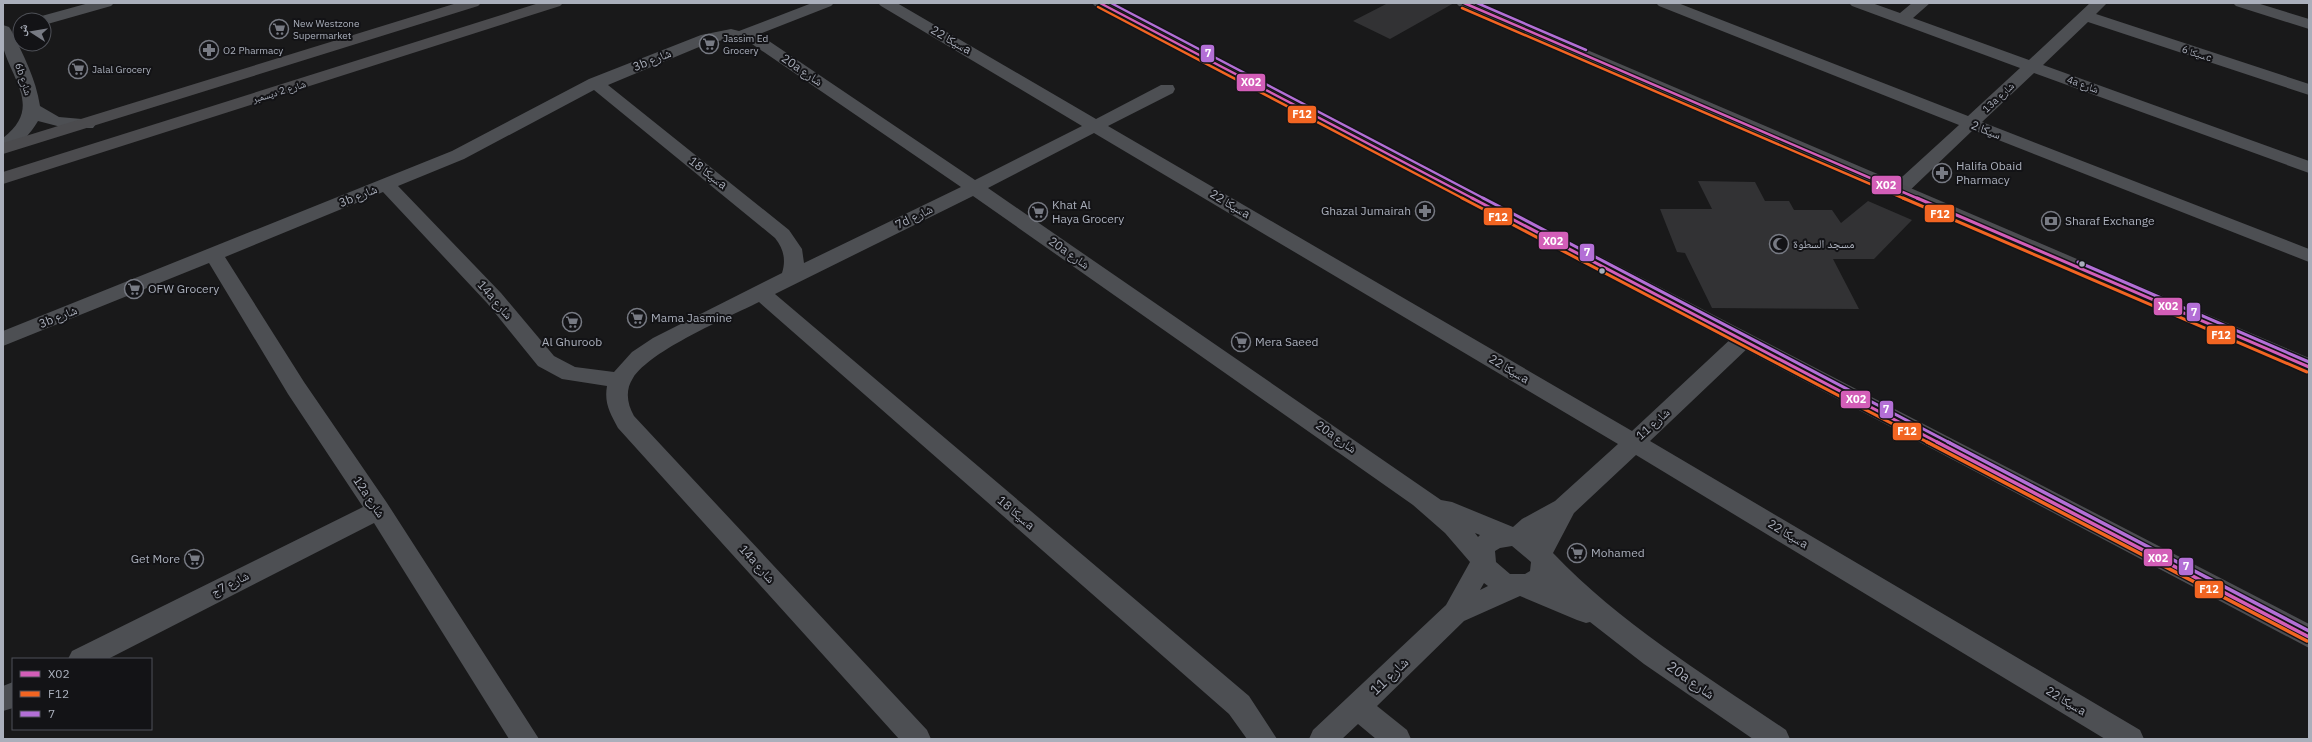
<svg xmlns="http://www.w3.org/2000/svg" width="2312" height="742" viewBox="0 0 2312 742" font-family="'IBM Plex Sans','Noto Naskh Arabic',sans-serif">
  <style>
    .building { fill: #323234 }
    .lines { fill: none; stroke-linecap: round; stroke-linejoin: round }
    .street { fill: #4d4f53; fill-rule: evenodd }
    .secondary { fill: #4c4d51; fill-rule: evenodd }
    .primary { fill: #4b4b4e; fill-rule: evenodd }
    .bus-1-far2-casing { stroke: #131316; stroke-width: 5 }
    .bus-1-far1-casing { stroke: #131316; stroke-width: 6 }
    .bus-1-casing { stroke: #131316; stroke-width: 6 }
    .bus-2-far2-casing { stroke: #131316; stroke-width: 5 }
    .bus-2-far1-casing { stroke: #131316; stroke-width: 6 }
    .bus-2-casing { stroke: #131316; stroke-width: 6 }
    .bus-3-far2-casing { stroke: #131316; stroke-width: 5 }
    .bus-3-far1-casing { stroke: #131316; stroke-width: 6 }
    .bus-3-casing { stroke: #131316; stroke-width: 6 }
    .bus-1-far2 { stroke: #d35eb8; stroke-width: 2.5 }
    .bus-1-far1 { stroke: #d35eb8; stroke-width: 3 }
    .bus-1 { stroke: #d35eb8; stroke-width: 3.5 }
    .bus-2-far2 { stroke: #f26522; stroke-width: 2.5 }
    .bus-2-far1 { stroke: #f26522; stroke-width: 3 }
    .bus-2 { stroke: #f26522; stroke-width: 3.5 }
    .bus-3-far2 { stroke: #b36fd6; stroke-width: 2.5 }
    .bus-3-far1 { stroke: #b36fd6; stroke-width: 3 }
    .bus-3 { stroke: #b36fd6; stroke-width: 3.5 }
    .bus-dot { fill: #aaafbb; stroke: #131316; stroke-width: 1.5 }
    .labels { text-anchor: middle; stroke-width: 4; stroke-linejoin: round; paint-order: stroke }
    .far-poi-label { font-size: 10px; fill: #aaafbb; stroke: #131316; text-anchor: start }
    .far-street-label { font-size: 10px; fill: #aaafbb; stroke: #131316 }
    .street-label { font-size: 12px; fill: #aaafbb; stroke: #131316 }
    .poi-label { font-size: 12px; fill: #aaafbb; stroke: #131316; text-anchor: start }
    .near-street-label { font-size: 14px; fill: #aaafbb; stroke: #131316 }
    .line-badge { stroke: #131316; stroke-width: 1.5 }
    .badge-label { font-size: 11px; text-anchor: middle; font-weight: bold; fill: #fff }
  </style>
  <rect width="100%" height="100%" fill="#19191a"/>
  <path class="building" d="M1388,3h66l-64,36 -37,-18z
    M1698,181l57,1 10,19h24l5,9h38l9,13 27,-22 44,19 -38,39h-41l26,50 -147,-1 -27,-55 -8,-1 -17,-43h52z"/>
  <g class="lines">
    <path class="street" d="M89,3h25l-3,3 -67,19v-5h-8l2,-3z
      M812,3h22l-3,3 -74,29 6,2 212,143 107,-54 -201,-120 -3,-3h19l199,116 65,-34h12l2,4 -2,4 -65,33 524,305 103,-96 8,-2 8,2 3,5 -3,5 -101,96 490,289 4,9h-39l-469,-284 -62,58 -21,40c69,72 152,122 233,177l4,9h-37l-109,-75 -54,-42 -4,1 -9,-3 -57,-24 -56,25 -87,85 30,24 4,9h-35l-18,-15 -16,15h-33l4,-9 133,-125 24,-43 -25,-29 -32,-28 -440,-309 -198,98 474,402 28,43h-30l-18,-25 -470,-412c-32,16 -108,48 -126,76 -8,12 -6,26 1,38l293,314 4,9h-32l-281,-311c-8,-15 -14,-25 -11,-42l-45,-7 -24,-13 -51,-63 -104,-111 -158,65 79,125 83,121 152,236h-30l-135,-216 -266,136h-40l4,-8 291,-144 -75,-113 -79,-131 -206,83v-15l449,-180 137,-72 112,-44 30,-6 8,2zM731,39l21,5 209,143 -157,76 -2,-14 -13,-19 -181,-145 103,-43zM594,90l181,148c9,11 11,22 7,35l-129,65 -21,14 -18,20 -39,-5 -21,-11 -53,-63 -103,-107 66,-27zM1094,133l524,311 -63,57 -33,18 -9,8 -61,-25 -11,-2 -453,-312zM1475,533l5,2 -2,2zM1512,546l19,16 -1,9 -5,3h-15l-14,-12 -1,-11 5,-3zM1484,583l4,3 -8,4z
      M1656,3h22l290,113 52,-48 -168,-62 -3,-3h23l28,10 12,-10h18l-17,15 116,42 61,-57h17l-11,11 213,70v11l-221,-73 -45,43 266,96v12l-275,-100 -52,49 327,127v13l-336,-132 -68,65 -7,2 -7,-2 -2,-4 2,-4 68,-62 -300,-119z
      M2233,3h24l52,16v10l-73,-23z
      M3,25l6,2 2,3c12,24 25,49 29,76l19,11 34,3 3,4 -3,4h-28l-27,-7c-8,13 -20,28 -35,31v-14c39,-30 10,-56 0,-91 -1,-6 0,-15 0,-22z
      M13,682v26l-10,3v-25z"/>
    <path class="secondary" d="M1092,3h20l1197,621v24l-1214,-642z
      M1456,3h21l832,355v17l-850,-369z"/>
    <path class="primary" d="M457,3h24l-3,3 -475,148v-11z
      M539,3h24l-3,3 -557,178v-12z"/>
    <defs>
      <path id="bus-1-far2" d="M1100,3l374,196
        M1464,3l455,196"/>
      <path id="bus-1-far1" d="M1472,198l467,245
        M1917,198l392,169"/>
      <path id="bus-1" d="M1937,442l372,195"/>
      <path id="bus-2-far2" d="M1098,7l366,192
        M1462,8l443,191"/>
      <path id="bus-2-far1" d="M1462,198l467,245
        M1903,198l404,174"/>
      <path id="bus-2" d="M1927,442l380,199"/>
      <path id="bus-3-far2" d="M1111,3l374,196
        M1477,3l109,47"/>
      <path id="bus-3-far1" d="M1483,198l467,245
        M2078,262l231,100"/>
      <path id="bus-3" d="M1948,442l361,189"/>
    </defs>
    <use href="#bus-1-far2" class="bus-1-far2-casing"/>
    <use href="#bus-1-far1" class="bus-1-far1-casing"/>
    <use href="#bus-1" class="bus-1-casing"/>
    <use href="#bus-2-far2" class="bus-2-far2-casing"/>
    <use href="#bus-2-far1" class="bus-2-far1-casing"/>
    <use href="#bus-2" class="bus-2-casing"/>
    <use href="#bus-3-far2" class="bus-3-far2-casing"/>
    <use href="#bus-3-far1" class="bus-3-far1-casing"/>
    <use href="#bus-3" class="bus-3-casing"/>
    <use href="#bus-1-far2" class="bus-1-far2"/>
    <use href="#bus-1-far1" class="bus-1-far1"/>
    <use href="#bus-1" class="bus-1"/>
    <use href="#bus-2-far2" class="bus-2-far2"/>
    <use href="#bus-2-far1" class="bus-2-far1"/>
    <use href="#bus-2" class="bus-2"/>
    <use href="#bus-3-far2" class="bus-3-far2"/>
    <use href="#bus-3-far1" class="bus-3-far1"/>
    <use href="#bus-3" class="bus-3"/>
  </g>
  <defs>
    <symbol id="supermarket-ring" viewBox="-11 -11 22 22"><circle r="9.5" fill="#131316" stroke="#777a83" stroke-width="1.5"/><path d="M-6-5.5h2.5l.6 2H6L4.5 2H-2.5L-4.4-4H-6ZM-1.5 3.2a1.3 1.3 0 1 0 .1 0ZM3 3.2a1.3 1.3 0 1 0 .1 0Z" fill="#777a83"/></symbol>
    <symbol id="pharmacy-ring" viewBox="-11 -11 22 22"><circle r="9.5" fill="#131316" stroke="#777a83" stroke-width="1.5"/><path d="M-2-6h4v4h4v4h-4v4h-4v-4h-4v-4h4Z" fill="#777a83"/></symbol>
    <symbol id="bank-ring" viewBox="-11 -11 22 22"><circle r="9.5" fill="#131316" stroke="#777a83" stroke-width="1.5"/><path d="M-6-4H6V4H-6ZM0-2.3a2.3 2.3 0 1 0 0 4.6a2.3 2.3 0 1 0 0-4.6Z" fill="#777a83"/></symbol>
    <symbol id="mosque-ring" viewBox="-11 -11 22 22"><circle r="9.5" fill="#131316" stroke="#777a83" stroke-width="1.5"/><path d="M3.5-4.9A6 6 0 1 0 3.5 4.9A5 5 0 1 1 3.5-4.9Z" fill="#777a83"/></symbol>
  </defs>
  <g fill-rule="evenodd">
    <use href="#supermarket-ring" x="268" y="18" width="22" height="22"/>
    <use href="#supermarket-ring" x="698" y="33" width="22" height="22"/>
    <use href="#pharmacy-ring" x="198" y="39" width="22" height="22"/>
    <use href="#supermarket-ring" x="67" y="58" width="22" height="22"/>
    <use href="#pharmacy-ring" x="1931" y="162" width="22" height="22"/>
    <use href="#pharmacy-ring" x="1414" y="200" width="22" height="22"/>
    <use href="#supermarket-ring" x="1027" y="201" width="22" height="22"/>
    <use href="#bank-ring" x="2040" y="210" width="22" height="22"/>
    <use href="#mosque-ring" x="1768" y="233" width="22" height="22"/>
    <use href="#supermarket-ring" x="123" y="278" width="22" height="22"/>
    <use href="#supermarket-ring" x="626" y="307" width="22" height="22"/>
    <use href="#supermarket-ring" x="561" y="311" width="22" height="22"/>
    <use href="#supermarket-ring" x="1230" y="331" width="22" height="22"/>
    <use href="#supermarket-ring" x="1566" y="542" width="22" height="22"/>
    <use href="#supermarket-ring" x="183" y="548" width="22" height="22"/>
  </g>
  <g class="bus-dot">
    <circle cx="2082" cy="264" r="3.5"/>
    <circle cx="1602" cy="271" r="3.5"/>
  </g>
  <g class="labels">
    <g class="far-poi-label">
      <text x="293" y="27">New Westzone<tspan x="293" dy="12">Supermarket</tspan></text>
      <text x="723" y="42">Jassim Ed<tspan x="723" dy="12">Grocery</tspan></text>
      <text x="223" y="54">O2 Pharmacy</text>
      <text x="92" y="73">Jalal Grocery</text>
    </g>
    <g class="far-street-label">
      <text transform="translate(2197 53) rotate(18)" y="4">سيكا 6c</text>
      <text transform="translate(24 79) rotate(72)" y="4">6b شارع</text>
      <text transform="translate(2083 84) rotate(20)" y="4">4a شارع</text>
      <text transform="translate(279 91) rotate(-17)" y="4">شارع 2 ديسمبر</text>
      <text transform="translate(1998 97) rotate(-43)" y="4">13a شارع</text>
    </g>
    <g class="street-label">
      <text transform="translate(951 40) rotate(30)" y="4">سيكا 22a</text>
      <text transform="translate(652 60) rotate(-22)" y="4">3b شارع</text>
      <text transform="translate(802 70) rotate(34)" y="4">20a شارع</text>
      <text transform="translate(1986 130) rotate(21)" y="4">سيكا 2</text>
      <text transform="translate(708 173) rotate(38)" y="4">سيكا 18a</text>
      <text transform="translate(358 196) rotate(-22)" y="4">3b شارع</text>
      <text transform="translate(1230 204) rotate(31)" y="4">سيكا 22a</text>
      <text transform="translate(914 217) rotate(-26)" y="4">7d شارع</text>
      <text transform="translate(1069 253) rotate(35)" y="4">20a شارع</text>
      <text transform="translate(495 300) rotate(49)" y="4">14a شارع</text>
      <text transform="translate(58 317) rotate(-22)" y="4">3b شارع</text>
      <text transform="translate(1509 369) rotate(31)" y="4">سيكا 22a</text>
      <text transform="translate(1653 424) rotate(-42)" y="4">شارع 11</text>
      <text transform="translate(1336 437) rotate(35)" y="4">20a شارع</text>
      <text transform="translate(369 497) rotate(56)" y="4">12a شارع</text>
      <text transform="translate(1016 513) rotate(41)" y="4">سيكا 18a</text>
      <text transform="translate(1788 534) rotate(31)" y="4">سيكا 22a</text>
      <text transform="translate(757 564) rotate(48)" y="4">14a شارع</text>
      <text transform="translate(230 584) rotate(-27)" y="4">شارع 7ج</text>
      <text transform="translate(2066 701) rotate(31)" y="4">سيكا 22a</text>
    </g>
    <g class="poi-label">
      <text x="1956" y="170">Halifa Obaid<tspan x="1956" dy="14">Pharmacy</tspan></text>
      <text x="1052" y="209">Khat Al<tspan x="1052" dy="14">Haya Grocery</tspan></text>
      <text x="1411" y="215" text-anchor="end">Ghazal Jumairah</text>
      <text x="2065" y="225">Sharaf Exchange</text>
      <text x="1793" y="248">مسجد السطوة</text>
      <text x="148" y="293">OFW Grocery</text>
      <text x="651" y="322">Mama Jasmine</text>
      <text x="572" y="346" text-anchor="middle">Al Ghuroob</text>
      <text x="1255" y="346">Mera Saeed</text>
      <text x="1591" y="557">Mohamed</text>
      <text x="180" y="563" text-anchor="end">Get More</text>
    </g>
    <g class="near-street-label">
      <text transform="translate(1389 676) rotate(-44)" y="5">شارع 11</text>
      <text transform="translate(1691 680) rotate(35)" y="5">20a شارع</text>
    </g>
  </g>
  <g class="line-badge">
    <rect x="1200" y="44" width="15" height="19" rx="4" fill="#b36fd6"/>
    <rect x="1236" y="73" width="30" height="19" rx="4" fill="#d35eb8"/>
    <rect x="1287" y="105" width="30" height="19" rx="4" fill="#f26522"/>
    <rect x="1871" y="175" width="31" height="20" rx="4" fill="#d35eb8"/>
    <rect x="1924" y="204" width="31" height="19" rx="4" fill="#f26522"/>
    <rect x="1483" y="207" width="30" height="19" rx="4" fill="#f26522"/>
    <rect x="1538" y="231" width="31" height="19" rx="4" fill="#d35eb8"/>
    <rect x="1579" y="243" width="16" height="19" rx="4" fill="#b36fd6"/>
    <rect x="2153" y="297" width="30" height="19" rx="4" fill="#d35eb8"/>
    <rect x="2186" y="302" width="15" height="20" rx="4" fill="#b36fd6"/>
    <rect x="2206" y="325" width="30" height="20" rx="4" fill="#f26522"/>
    <rect x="1840" y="390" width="31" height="19" rx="4" fill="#d35eb8"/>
    <rect x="1879" y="400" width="15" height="19" rx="4" fill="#b36fd6"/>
    <rect x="1892" y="422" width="30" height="19" rx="4" fill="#f26522"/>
    <rect x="2143" y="548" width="30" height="19" rx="4" fill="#d35eb8"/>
    <rect x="2178" y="557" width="16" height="19" rx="4" fill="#b36fd6"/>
    <rect x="2194" y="580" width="30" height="19" rx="4" fill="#f26522"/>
  </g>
  <g class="badge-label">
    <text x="1208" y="57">7</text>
    <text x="1251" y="86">X02</text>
    <text x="1302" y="118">F12</text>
    <text x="1886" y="189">X02</text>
    <text x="1940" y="218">F12</text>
    <text x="1498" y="221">F12</text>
    <text x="1553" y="245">X02</text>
    <text x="1587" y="256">7</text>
    <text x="2168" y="310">X02</text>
    <text x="2194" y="316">7</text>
    <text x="2221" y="339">F12</text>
    <text x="1856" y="403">X02</text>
    <text x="1886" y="413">7</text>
    <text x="1907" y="435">F12</text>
    <text x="2158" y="562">X02</text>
    <text x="2186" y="570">7</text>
    <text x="2209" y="593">F12</text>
  </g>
  <rect width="2312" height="742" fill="none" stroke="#aaafbb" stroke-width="8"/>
  <rect x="12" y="658" width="140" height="72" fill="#131316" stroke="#4f5158"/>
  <rect x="20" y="671" width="20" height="6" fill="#d35eb8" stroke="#4f5158"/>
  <text x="48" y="678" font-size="12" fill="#aaafbb">X02</text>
  <rect x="20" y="691" width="20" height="6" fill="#f26522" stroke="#4f5158"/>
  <text x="48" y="698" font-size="12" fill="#aaafbb">F12</text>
  <rect x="20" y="711" width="20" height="6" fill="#b36fd6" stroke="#4f5158"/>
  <text x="48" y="718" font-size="12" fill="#aaafbb">7</text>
  <g transform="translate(32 32) rotate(282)"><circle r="19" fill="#131316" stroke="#4f5158"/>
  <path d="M0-3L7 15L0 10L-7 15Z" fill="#777a83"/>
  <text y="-6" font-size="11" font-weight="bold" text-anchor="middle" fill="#aaafbb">ش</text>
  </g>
</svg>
